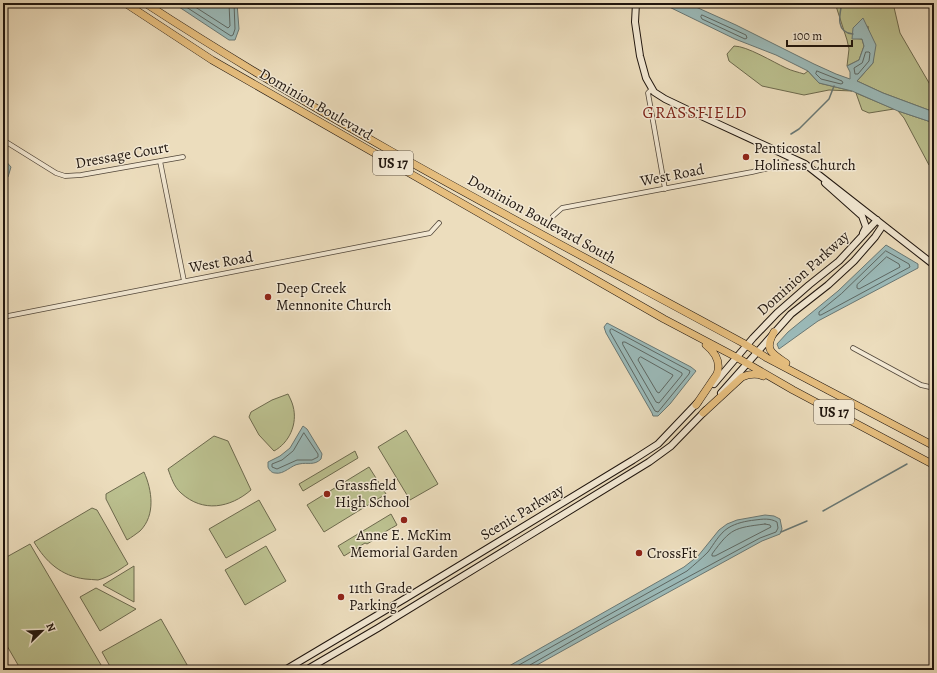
<svg xmlns="http://www.w3.org/2000/svg" width="937" height="673" viewBox="0 0 937 673" font-family="Alegreya,serif">
  <style>
    .green { fill: #bbc08f; stroke: #6d6a4e }
    .water { fill: #9bbab9; stroke: #697875 }
    .lines { fill: none; stroke-linecap: round; stroke-linejoin: round }
    .shore { stroke: #5d6864; stroke-width: 1 }
    .stream { stroke: #697875; stroke-width: 1.5 }
    .street-casing { stroke: #52473a; stroke-width: 5.5 }
    .secondary-casing { stroke: #1f150e; stroke-width: 8 }
    .highway-casing { stroke: #1f150e; stroke-width: 8 }
    .street { stroke: #f3e9d4; stroke-width: 4 }
    .secondary { stroke: #f3e9d4; stroke-width: 6 }
    .highway { stroke: #e6be7e; stroke-width: 7 }
    .poi-dot { fill: #8f2418; stroke: #f3e9d4; stroke-width: 1.5 }
    .labels { text-anchor: middle; stroke-width: 3; stroke-linejoin: round; paint-order: stroke }
    .shield { fill: #f3e9d4; stroke: #5f5549; stroke-width: 1 }
    .shield-label { font-size: 14px; font-weight: bold; fill: #1f150e }
    .street-label { font-size: 15px; fill: #1f150e; stroke: #f3e9d4 }
    .poi-label { font-size: 15px; fill: #1f150e; stroke: #f3e9d4; text-anchor: start }
    .quarter-label { font-size: 17px; letter-spacing: 1px; fill: #7a1f14; stroke: #f3e9d4 }
  </style>
  <rect width="100%" height="100%" fill="#ecddbd"/>
  <filter id="stains"><feTurbulence type="fractalNoise" baseFrequency=".005" numOctaves="4"/><feColorMatrix values="0 0 0 0 .2 0 0 0 0 .09 0 0 0 0 .02 0 0 0 .5 -.17"/></filter>
  <radialGradient id="worn" r=".72"><stop offset=".6" stop-color="#630" stop-opacity="0"/><stop offset="1" stop-color="#630" stop-opacity=".3"/></radialGradient>
  <path class="green" d="M835,3h58l7,30 32,55h2v24l-51,-19 -26,-12 16,-18 -5,-37 -16,12 10,1 2,7 -5,14 -12,6 2,-17 -2,-9z
    M734,46c13,0 39,16 52,22 6,3 12,4 18,6l4,-3 11,12 33,8 -23,-1 -25,5 -42,-9 -33,-25 -2,-7z
    M856,93l38,16 -25,4 -7,-3z
    M898,111l36,12v44l-5,-2 -25,-47z
    M288,394c2,4 4,8 5,12 5,18 -4,37 -19,45l-15,-16 -10,-18 2,-5 21,-12z
    M406,430l32,54 -28,16 -32,-53z
    M214,436l14,5 23,49c-21,18 -48,23 -70,3 -7,-6 -10,-16 -13,-24z
    M355,451l3,7 -55,33 -4,-7z
    M369,467l17,27 -62,38 -17,-27z
    M144,472c8,18 12,43 -4,59 -4,3 -8,6 -13,9l-21,-41v-5z
    M259,500l17,30 -50,28 -17,-29z
    M92,508l5,2 31,54c-9,6 -19,13 -30,16 -4,0 -9,-1 -13,-1 -24,-3 -39,-17 -51,-37z
    M391,514l6,11 -21,12 1,1 -10,6 -2,-1 -21,13 -6,-10z
    M30,544l74,126h-83l-18,-31v-80z
    M266,546l20,35 -41,24 -20,-35z
    M134,566v36l-31,-17z
    M96,588l40,21 -36,22 -20,-34z
    M161,619l29,51h-78l-10,-18z"/>
  <path class="water" d="M173,3h64l2,26 -4,11h-6z
    M661,3h26l49,22 78,39 22,10 14,5v-7l-3,-6 12,-6 5,-14 -2,-7h-10l1,-11 10,-10 13,27 -3,18 -16,18 26,12 51,19v11l-36,-12 -46,-20 -33,-8 -11,-12 -32,-16 -41,-16z
    M3,158l8,9 -3,10 -5,4z
    M886,245l32,19v4l-100,53 -39,28 -2,-5 11,-12 50,-41z
    M607,323l84,44 5,4 -26,33 -12,12h-5l-1,-3 -46,-80 -2,-6z
    M303,426l4,3 14,23 1,2 -1,5c-7,7 -13,3 -22,5 -8,1 -15,11 -24,9 -3,0 -6,-3 -7,-6v-5l12,-6 10,-8z
    M765,515l9,1 6,3 2,10 -2,5 -18,7 -155,85 -79,44h-26l182,-103 14,-11 21,-26 8,-6 10,-4z"/>
  <g class="lines">
    <path class="shore" d="M180,3l51,33 2,-1 2,-6 -1,-26
      M189,3l39,25 2,-2 -1,-23
      M702,15l44,20 1,3 -2,1 -43,-20 -1,-2z
      M866,52h3l1,1 -1,8 -11,13h-3l-1,-6 8,-5z
      M817,71l25,10 1,2 -2,1 -20,-5 -5,-5z
      M886,251l23,13 1,3 -89,48h-2v-3l22,-18z
      M887,257l12,7 1,3 -41,22 -2,-1v-3z
      M612,329l78,42 -1,3 -31,38 -3,-1 -45,-79v-2z
      M623,342h2l57,31v2l-23,28 -3,-1 -33,-57z
      M641,357l32,18 -1,2 -13,16 -2,-1 -19,-32 1,-2z
      M304,433l14,21v3l-6,3h-15l-20,9 -5,-2v-3l10,-4 11,-9z
      M765,524l5,1 1,2 -56,29h-3v-2c19,-26 22,-26 53,-30z
      M510,670l177,-99c7,-6 14,-12 21,-19 6,-8 11,-18 20,-24 8,-5 18,-7 27,-8 8,-1 15,-2 22,2l1,6 -2,4 -16,6 -155,84 -75,43 -3,5"/>
    <path class="stream" d="M842,3c-3,13 -6,30 11,31
      M791,134l8,-5 30,-30 5,-13
      M823,511l84,-47
      M781,532l26,-11"/>
    <defs>
      <path id="street" d="M652,89l-4,4 17,96
        M3,140l53,33 9,3 16,-1 102,-18
        M160,161l24,120
        M553,216l9,-8 190,-36 26,-6 19,-6
        M3,317l427,-84 9,-10
        M853,348l68,37 13,3"/>
      <path id="secondary" d="M636,3l-1,19 5,34 6,22 8,14 11,7 21,10 119,55 129,101
        M825,183l37,33 4,11 -3,6
        M714,384l39,-46 24,-25 32,-28 30,-24 38,-41
        M721,393l70,-79 37,-29 26,-24 21,-24 8,-12
        M285,670l121,-72 227,-138 25,-16 40,-42
        M306,670l72,-42 271,-166 22,-16 35,-36"/>
      <path id="highway" d="M125,3l87,57 452,259 72,38 57,33 141,75
        M145,3c192,125 397,231 598,340l24,15 167,88
        M774,332c-10,18 -3,21 12,31
        M696,405l21,-31c4,-12 -1,-21 -11,-29
        M703,413l39,-36c7,-3 14,-4 21,-1"/>
    </defs>
    <use href="#street" class="street-casing"/>
    <use href="#secondary" class="secondary-casing"/>
    <use href="#highway" class="highway-casing"/>
    <use href="#street" class="street"/>
    <use href="#secondary" class="secondary"/>
    <use href="#highway" class="highway"/>
  </g>
  <g class="poi-dot">
    <circle cx="746" cy="157" r="4"/>
    <circle cx="268" cy="297" r="4"/>
    <circle cx="327" cy="494" r="4"/>
    <circle cx="404" cy="520" r="4"/>
    <circle cx="639" cy="553" r="4"/>
    <circle cx="341" cy="597" r="4"/>
  </g>
  <g class="labels">
    <g class="shield">
      <rect x="373" y="151" width="40" height="24" rx="3"/>
      <rect x="814" y="400" width="40" height="24" rx="3"/>
    </g>
    <g class="shield-label">
      <text x="393" y="168">US 17</text>
      <text x="834" y="417">US 17</text>
    </g>
    <g class="street-label">
      <text transform="translate(316 104) rotate(30)" y="5">Dominion Boulevard</text>
      <text transform="translate(122 155) rotate(-10)" y="5">Dressage Court</text>
      <text transform="translate(672 175) rotate(-11)" y="5">West Road</text>
      <text transform="translate(542 219) rotate(29)" y="5">Dominion Boulevard South</text>
      <text transform="translate(221 262) rotate(-10)" y="5">West Road</text>
      <text transform="translate(803 273) rotate(-42)" y="5">Dominion Parkway</text>
      <text transform="translate(522 512) rotate(-31)" y="5">Scenic Parkway</text>
    </g>
    <g class="poi-label">
      <text x="754" y="153">Penticostal<tspan x="754" dy="17">Holiness Church</tspan></text>
      <text x="276" y="293">Deep Creek<tspan x="276" dy="17">Mennonite Church</tspan></text>
      <text x="335" y="490">Grassfield<tspan x="335" dy="17">High School</tspan></text>
      <text x="404" y="540" text-anchor="middle">Anne E. McKim<tspan x="404" dy="17">Memorial Garden</tspan></text>
      <text x="647" y="558">CrossFit</text>
      <text x="349" y="593">11th Grade<tspan x="349" dy="17">Parking</tspan></text>
    </g>
    <g class="quarter-label">
      <text x="695" y="118">GRASSFIELD</text>
    </g>
  </g>
  <rect width="937" height="673" fill="none" stroke="#ecddbd" stroke-width="16"/>
  <rect x="4" y="4" width="929" height="665" fill="none" stroke="#1f150e" stroke-width="2"/>
  <rect x="8" y="8" width="921" height="657" fill="none" stroke="#1f150e"/>
  <g transform="translate(42 631) rotate(67)" stroke="#f3e9d4" stroke-width="3" paint-order="stroke">
  <path d="M0-3L7 15L0 10L-7 15Z" fill="#1f150e"/>
  <text y="-6" font-size="11" font-weight="bold" text-anchor="middle" fill="#1f150e">N</text>
  </g>
  <path d="M787 40v6h65v-6" fill="none" stroke="#1f150e" stroke-width="2"/>
  <text x="793" y="40" font-size="12" fill="#1f150e" stroke="#f3e9d4" stroke-width="3" paint-order="stroke">100 m</text>
  <rect width="100%" height="100%" filter="url(#stains)"/>
  <rect width="100%" height="100%" fill="url(#worn)"/>
</svg>
